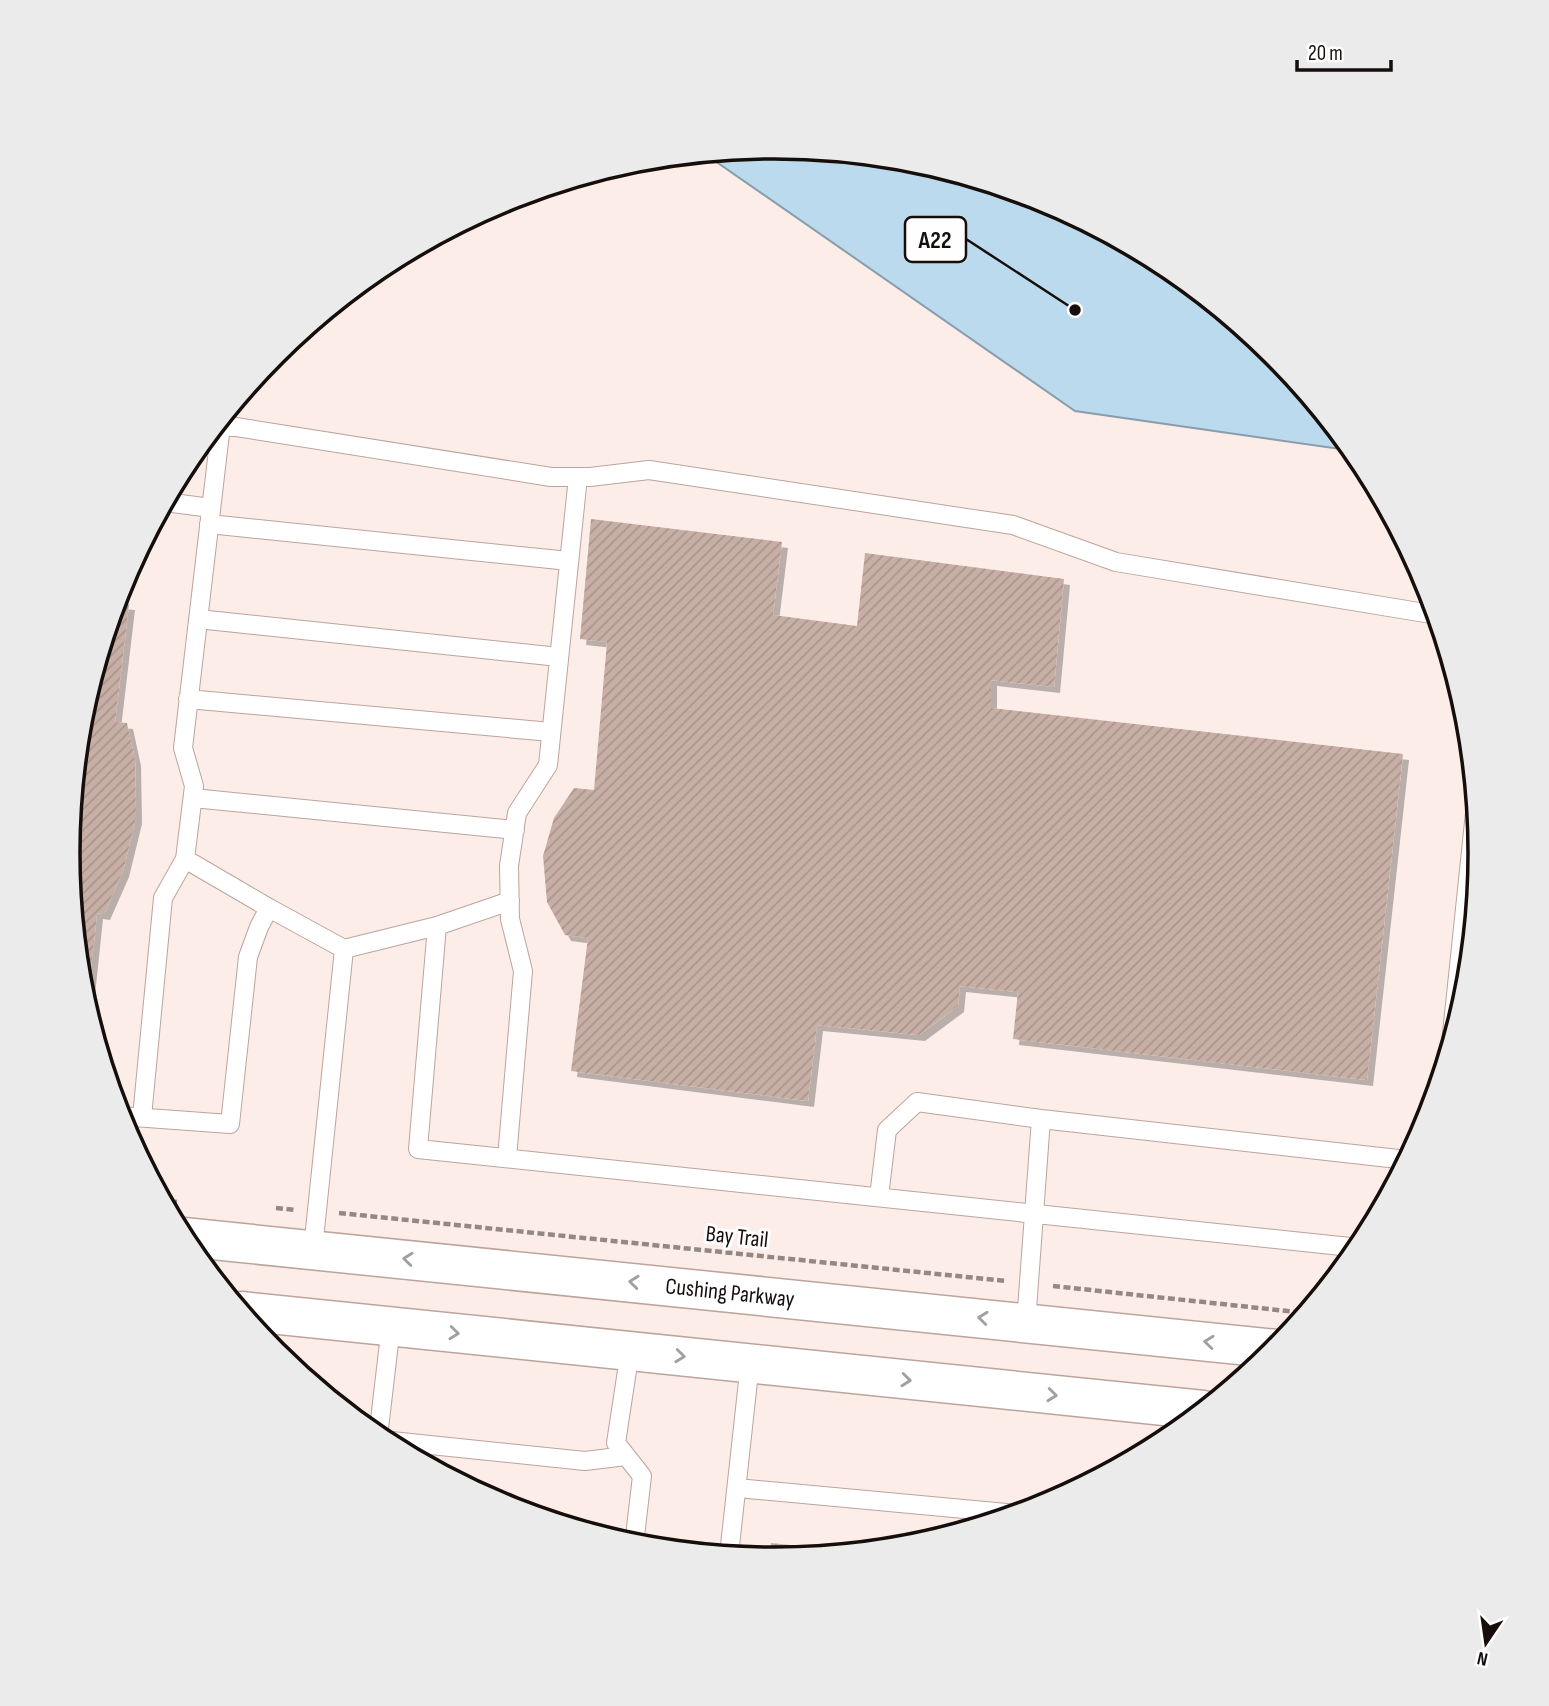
<svg xmlns="http://www.w3.org/2000/svg" width="1549" height="1706" viewBox="0 0 1549 1706" font-family="'Sofia Sans Condensed',sans-serif">
  <style>
    .water { fill: #bcdaee; stroke: #8a9daa; stroke-width: 2 }
    .building { fill: url(#building-hatch); filter: url(#shadow) }
    .lines { fill: none; stroke-linecap: round; stroke-linejoin: round }
    .service-casing { stroke: #bca49b; stroke-width: 20 }
    .secondary-casing { stroke: #bca49b; stroke-width: 41 }
    .path { stroke: #948884; stroke-width: 4.5; stroke-dasharray: 7 3.5; stroke-linecap: butt }
    .service { stroke: #fff; stroke-width: 18 }
    .secondary { stroke: #fff; stroke-width: 38 }
    .oneway { stroke: #a29f9d }
    .labels { text-anchor: middle; stroke-width: 6; stroke-linejoin: round; paint-order: stroke }
    .street-label { font-size: 23px; fill: #160e0b; stroke: #fefefe }
    .rim { fill: none; stroke: #160e0b; stroke-width: 3.5 }
    .leader { fill: none; stroke: #160e0b; stroke-width: 2.5 }
    .callout-dot { fill: #160e0b; stroke: #fefefe; stroke-width: 2.5 }
    .callout { fill: #fefefe; stroke: #160e0b; stroke-width: 2.5 }
    .callout-label { font-size: 24px; text-anchor: middle; font-weight: bold; fill: #160e0b }
  </style>
  <defs>
    <pattern id="building-hatch" width="6" height="6" patternUnits="userSpaceOnUse" patternTransform="scale(1.75)"><rect width="6" height="6" fill="#c7afa6"/><path d="M-1 1l2-2M0 6l6-6M5 7l2-2" fill="none" stroke="#aa958e"/></pattern>
    <filter id="shadow"><feDropShadow dx="6" dy="6" stdDeviation="0" flood-color="#0004"/></filter>
  </defs>
  <rect width="100%" height="100%" fill="#fdede8"/>
  <path class="water" d="M775,147l138,13 132,41 122,65 107,88 80,97 -279,-40 -370,-257z"/>
  <path class="building" d="M591,519l191,23 -9,73 84,11 8,-73 199,26 -10,108 -63,-7v28l412,46 -36,326 -354,-41 5,-47 -58,-6 -2,20 -39,29 -102,-10 -9,76 -237,-30 17,-133 -23,-3 -18,-33 -4,-46 11,-38 20,-30 20,2 13,-148 -27,-3z
    M116,603l13,1 -14,118 12,1 8,37 1,58 -13,53 -19,43 -7,-1 -10,95 -5,-18 -14,-137 14,-138z
    M559,1521l35,3 -1,9 -35,-11z
    M771,1543l77,8v1l-78,7z"/>
  <g class="lines">
    <defs>
      <path id="service" d="M217,424l334,53h39l59,-7 364,55 103,37 321,53
        M165,502l46,6
        M209,524l360,37
        M198,619l361,38
        M188,699l363,33
        M193,798l322,32
        M185,859l9,-73 -11,-38 38,-323
        M437,926l73,-25
        M1451,1043l25,-240
        M120,1116l110,8 18,-167 11,-30 10,-19 75,41
        M142,1117l21,-219 22,-39 84,49
        M507,1158l16,-187 -13,-52 -1,-53 8,-53 31,-48 30,-288
        M879,1197l8,-67 30,-28 124,17 366,41
        M313,1249l31,-300 93,-23 -19,223 942,99
        M1026,1323l15,-204
        M630,1351l-14,92 26,33 -8,69
        M378,1437l13,-111
        M382,1440l203,21 41,-5
        M737,1488l281,26
        M729,1555l21,-192"/>
      <path id="secondary" d="M183,1237l1094,112
        M241,1311l962,99"/>
    </defs>
    <use href="#service" class="service-casing"/>
    <use href="#secondary" class="secondary-casing"/>
    <path class="path" d="M164,1201l13,1
      M276,1208l19,2
      M339,1213l667,68
      M1053,1286l253,27"/>
    <use href="#service" class="service"/>
    <use href="#secondary" class="secondary"/>
  </g>
  <defs><path id="oneway-chevron" d="M-2-3.5L2.5 0L-2 3.5" fill="none" stroke-width="1.6" stroke-linecap="round" stroke-linejoin="round" transform="scale(1.75)"/></defs>
  <g class="oneway">
    <use href="#oneway-chevron" transform="translate(408 1259) rotate(-174)"/>
    <use href="#oneway-chevron" transform="translate(634 1282) rotate(-174)"/>
    <use href="#oneway-chevron" transform="translate(983 1318) rotate(-174)"/>
    <use href="#oneway-chevron" transform="translate(454 1333) rotate(6)"/>
    <use href="#oneway-chevron" transform="translate(1209 1342) rotate(-174)"/>
    <use href="#oneway-chevron" transform="translate(680 1356) rotate(6)"/>
    <use href="#oneway-chevron" transform="translate(906 1380) rotate(6)"/>
    <use href="#oneway-chevron" transform="translate(1052 1395) rotate(6)"/>
  </g>
  <g class="labels">
    <g class="street-label">
      <text transform="translate(737 1236) rotate(6)" y="8">Bay Trail</text>
      <text transform="translate(730 1292) rotate(6)" y="8">Cushing Parkway</text>
    </g>
  </g>
  <path d="M0 0H1549V1706H0ZM80 853a694 694 0 1 1 1388 0a694 694 0 1 1-1388 0Z" fill="#ebebeb" fill-rule="evenodd"/>
  <path class="rim" d="M80 853a694 694 0 1 1 1388 0a694 694 0 1 1-1388 0Z"/>
  <path class="leader" d="M1075 310L966 239"/>
  <circle class="callout-dot" cx="1075" cy="310" r="7"/>
  <rect class="callout" x="905" y="217" width="61" height="45" rx="7"/>
  <g class="callout-label">
    <text x="935" y="248">A22</text>
  </g>
  <g transform="translate(1486 1643) rotate(193)" stroke="#fefefe" stroke-width="5" paint-order="stroke">
  <path d="M0-5L12 26L0 18L-12 26Z" fill="#160e0b"/>
  <text y="-10" font-size="19" font-weight="bold" text-anchor="middle" fill="#160e0b">N</text>
  </g>
  <path d="M1297 60v10h94v-10" fill="none" stroke="#160e0b" stroke-width="3.5"/>
  <text x="1308" y="60" font-size="21" fill="#160e0b" stroke="#fefefe" stroke-width="5" paint-order="stroke">20 m</text>
</svg>
